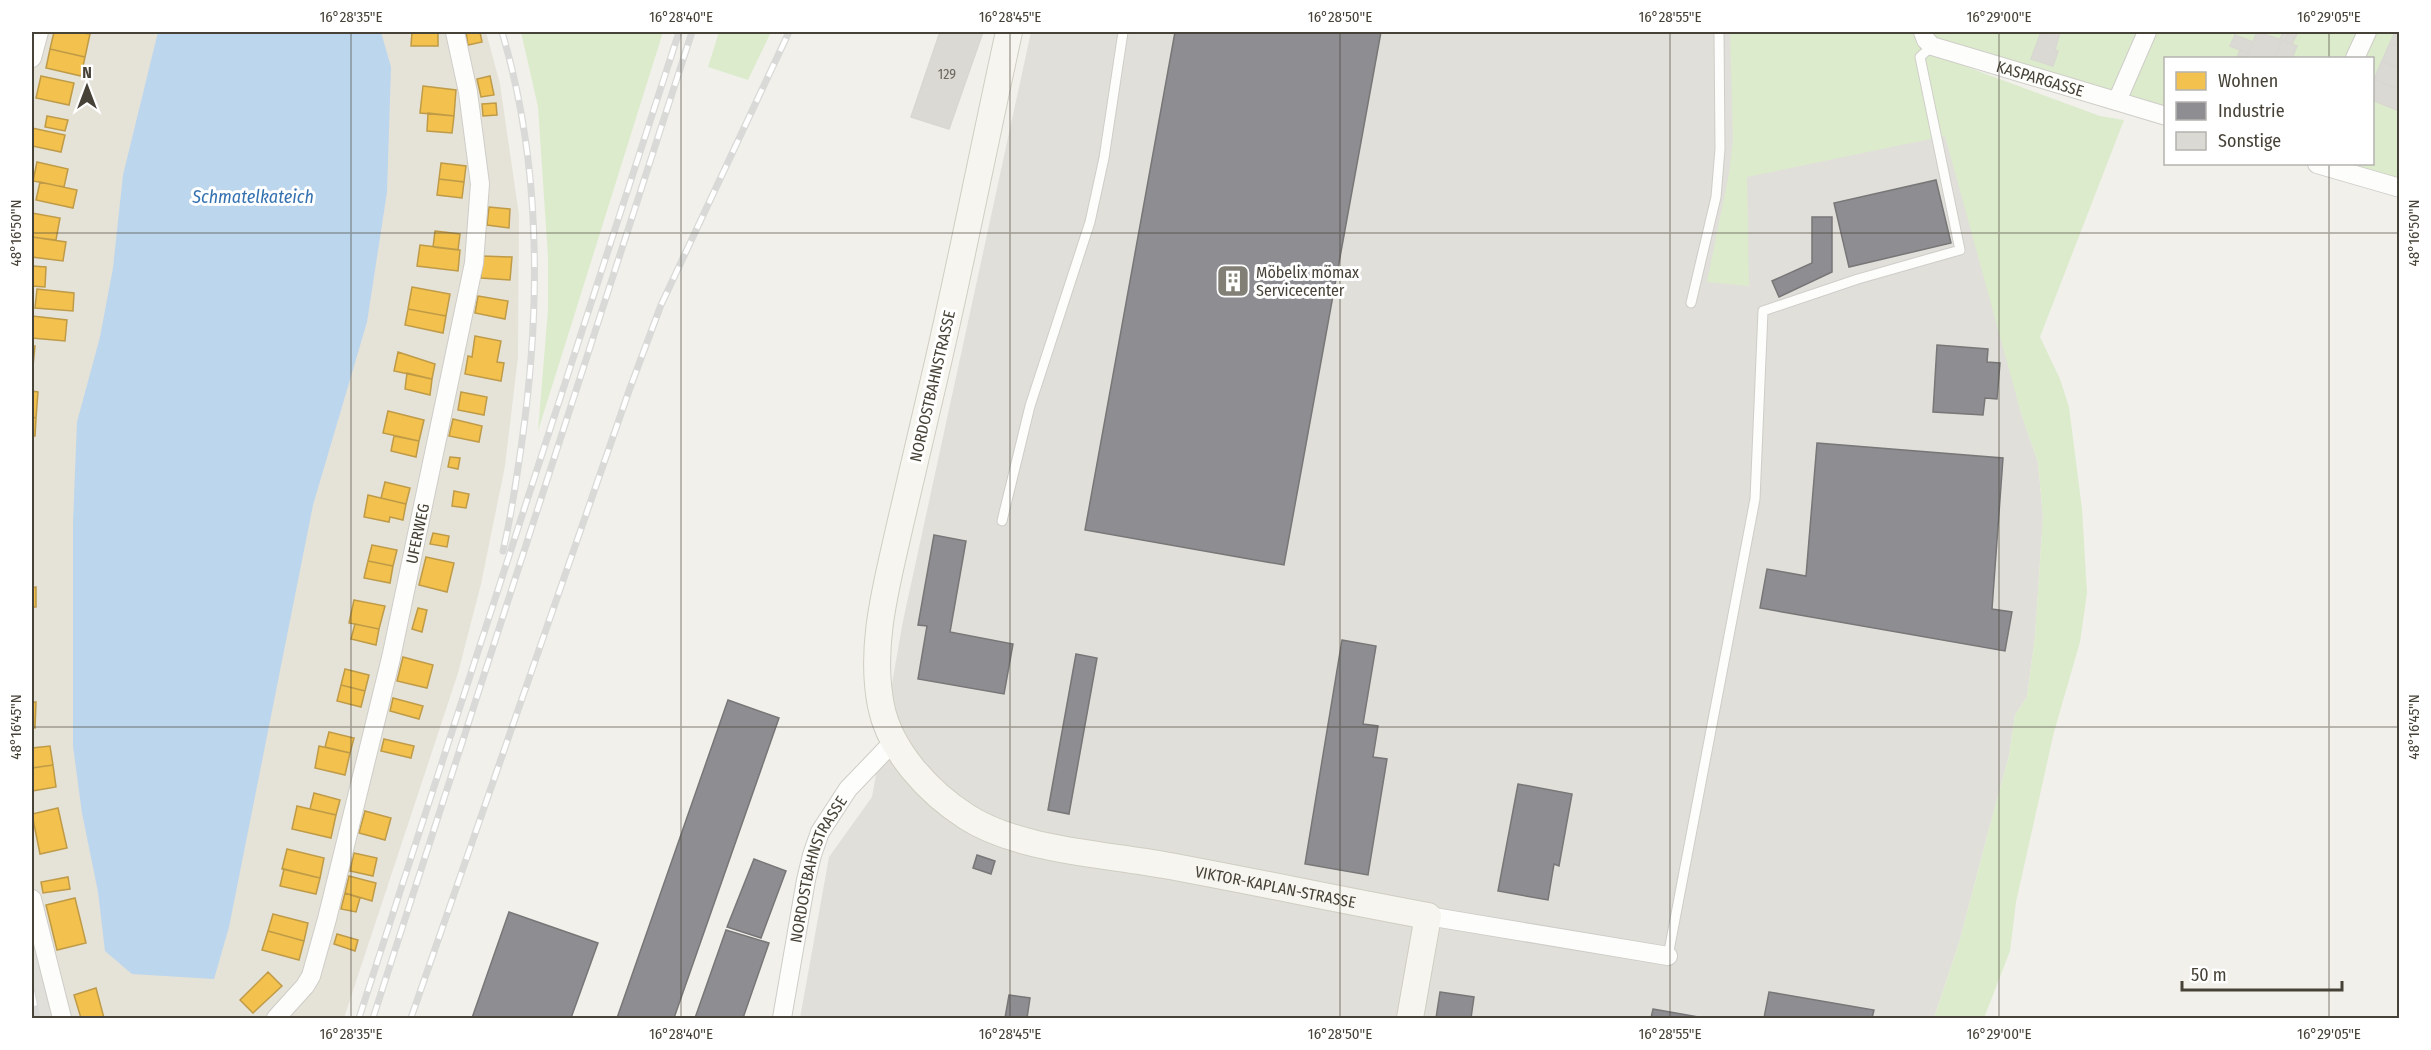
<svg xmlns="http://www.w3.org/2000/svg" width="2431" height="1050" viewBox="0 0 2431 1050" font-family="'Fira Sans Condensed',sans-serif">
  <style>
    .residential { fill: #e5e2d8 }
    .industrial { fill: #e1dfd9 }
    .green { fill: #dcebcc }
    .water { fill: #bcd6ed }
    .homes { fill: #f2c14e; stroke: #bf9b47; stroke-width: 1.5 }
    .industry { fill: #8d8d92; stroke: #787677; stroke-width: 1.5 }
    .building { fill: #dbd9d3; stroke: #d9d7d1; stroke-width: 1.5 }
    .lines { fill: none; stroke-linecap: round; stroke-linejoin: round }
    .lane-casing { stroke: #cfcdc8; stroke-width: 11 }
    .street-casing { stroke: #cfcdc8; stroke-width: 20 }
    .secondary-casing { stroke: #d0cdc2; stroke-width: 28 }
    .lane { stroke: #fdfdfc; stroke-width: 9 }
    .street { stroke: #fdfdfc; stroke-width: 18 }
    .secondary { stroke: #f6f5ef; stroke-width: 26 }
    .rail-casing { stroke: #d9d9d8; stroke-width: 7 }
    .rail { stroke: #fff; stroke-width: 4.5; stroke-dasharray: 14; stroke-linecap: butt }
    .ticks { fill: none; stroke: #474237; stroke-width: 1.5; stroke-opacity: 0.45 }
    .labels { text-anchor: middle; stroke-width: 6; stroke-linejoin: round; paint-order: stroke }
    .number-label { font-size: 14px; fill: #6d685f }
    .street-label { font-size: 16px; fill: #474237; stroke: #fff }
    .poi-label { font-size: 16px; fill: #474237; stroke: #fff; text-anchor: start }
    .water-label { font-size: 18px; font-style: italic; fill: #3371b0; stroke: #fff }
    .neatline { fill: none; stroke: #474237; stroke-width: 2 }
    .ticks-label { font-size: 15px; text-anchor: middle; fill: #474237 }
  </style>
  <rect width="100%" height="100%" fill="#f1f0eb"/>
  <path class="residential" d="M32,32h454l14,52 19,131 -1,142 -13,109 -24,118 -23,89 -114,345h-291l-21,-90z"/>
  <path class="industrial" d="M1031,32h871l51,103 68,278 17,49 5,55 -8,120 -8,60 -12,18 -6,41 -21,77 -29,110 -25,75h-1134l29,-161 43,-60 31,-176z
    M32,928l21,90h-21z"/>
  <path class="green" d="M521,32h142l-125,399 10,-122v-52l-10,-150z
    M719,32h52l-23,48 -40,-13z
    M1730,32h184l2,8 8,11 176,65 24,4 -84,217 20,42 9,28 13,102 5,84 -7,49 -26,90 -38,170 -6,49 -26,67h-50l25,-75 29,-110 21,-77 6,-41 12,-18 8,-60 8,-120 -5,-55 -17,-49 -76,-277 -198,41 2,109 -42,-4 22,-108 4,-33z
    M1923,32h476v156l-82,-24h55v-106h-206l-1,58 -233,-70z"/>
  <path class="water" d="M158,32h223l10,35 -4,125 -20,130 -54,183 -84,422 -15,52 -82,-5 -27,-23 -7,-59 -16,-79 -9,-67v-223l4,-101 23,-85 13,-69 10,-93z"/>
  <path class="homes" d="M54,32h23l13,2 -5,23 -35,-8z
    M412,32h26v14h-27z
    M466,32h14l2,10 -14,3z
    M50,49l35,8 -4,19 -35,-8z
    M41,76l33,7 -5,22 -33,-7z
    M490,76l4,19 -13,2 -4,-18z
    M423,86l33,4 -2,26 -34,-3z
    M496,103l1,12 -14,1 -1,-12z
    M428,113l26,3 -2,17 -25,-2z
    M47,116l21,4 -3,11 -20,-4z
    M32,128l33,7 -4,17 -29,-6z
    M37,162l31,7 -4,18 -31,-6z
    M441,163l25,3 -2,16 -25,-3z
    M439,179l25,3 -2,16 -25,-3z
    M40,182l37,8 -4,18 -37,-8z
    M489,207l21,2 -1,19 -22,-3z
    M32,213l28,5 -4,22 -24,-3z
    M435,231l25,3 -2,16 -25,-3z
    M32,237l34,5 -3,19 -31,-4z
    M420,245l40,5 -2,21 -41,-5z
    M482,256l30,1 -2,23 -29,-2z
    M32,266l14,1 -1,20 -13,-1z
    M412,287l38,7 -4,22 -38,-7z
    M37,289l37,4 -1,18 -38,-3z
    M478,296l30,5 -3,18 -30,-6z
    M408,309l38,7 -3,17 -38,-8z
    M32,316l35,4 -2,21 -33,-3z
    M475,336l26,5 -4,21 7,1 -3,18 -36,-7 3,-18 4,1z
    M32,346h3l-2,20h-1z
    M398,352l37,12 -3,15 -38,-8z
    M407,373l25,6 -2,16 -25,-6z
    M32,391l6,1 -2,26 -4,-1z
    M461,392l26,5 -3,18 -26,-5z
    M388,411l36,9 -5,21 -36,-8z
    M32,417l4,1 -1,18h-3z
    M453,419l29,7 -3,16 -30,-6z
    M394,436l25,5 -3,16 -25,-6z
    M450,457l10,1 -2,11 -10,-2z
    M385,482l25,6 -4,16 -25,-6z
    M454,491l15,3 -3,14 -14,-2z
    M368,495l38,9 -3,16 -13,-3 -1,5 -25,-5z
    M433,533l16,3 -2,11 -17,-3z
    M372,545l25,5 -4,16 -25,-5z
    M426,557l28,6 -7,29 -28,-7z
    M368,561l25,5 -3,17 -26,-5z
    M36,587v20h-4v-19z
    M354,600l31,6 -6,23 -30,-6z
    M418,608l9,2 -5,22 -10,-3z
    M355,624l24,5 -3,16 -25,-6z
    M403,657l30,8 -6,23 -30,-7z
    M345,669l24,6 -4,16 -24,-6z
    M341,685l24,6 -4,16 -24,-6z
    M393,698l30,8 -4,13 -29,-8z
    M32,702h4l-1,26 -3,-1z
    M329,732l25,6 -4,15 -25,-6z
    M384,739l30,7 -3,12 -30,-7z
    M50,746l3,19 -21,3v-20z
    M319,746l31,7 -5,22 -30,-7z
    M53,765l3,22 -24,4v-23z
    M314,793l26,7 -4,15 -26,-6z
    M297,806l39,9 -5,23 -39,-9z
    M58,808l9,40 -27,6 -8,-40z
    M365,811l26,7 -6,22 -26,-7z
    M287,849l37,9 -4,20 -38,-9z
    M354,853l23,5 -4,18 -23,-5z
    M284,869l36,9 -4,16 -36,-8z
    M349,876l27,7 -4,18 -27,-8z
    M68,877l2,12 -27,4 -2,-11z
    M345,893l15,5 -4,14 -15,-3z
    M75,898l11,45 -29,7 -11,-45z
    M273,914l35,9 -4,18 -36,-10z
    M268,931l36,10 -5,19 -37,-10z
    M337,934l21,6 -3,11 -21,-7z
    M268,972l14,14 -29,27 -13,-13z
    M96,988l8,30h-23l-7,-23z"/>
  <path class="industry" d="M1175,32h206l-97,533 -199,-35z
    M1936,180l15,63 -102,24 -15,-64z
    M1812,217h20v55l-53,25 -7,-16 40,-18z
    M1937,345l51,4 -1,13 13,1 -3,36 -12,-1 -2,17 -50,-3z
    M1817,443l186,15 -11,151 20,3 -7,39 -245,-43 7,-39 39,7z
    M934,535l32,6 -16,91 63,12 -9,50 -86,-15 9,-53 -9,-1z
    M1342,640l34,6 -13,78 15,2 -5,31 14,2 -19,116 -63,-11z
    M1076,654l21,4 -28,156 -21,-4z
    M728,700l51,18 -105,300h-57z
    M1518,784l54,10 -13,72 -5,-2 -6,36 -50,-9z
    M977,855l18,6 -4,13 -18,-6z
    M754,859l32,12 -25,67 -34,-11z
    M509,912l89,31 -27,75h-99z
    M726,930l43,13 -26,75h-48z
    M1440,992l34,5 -3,21h-35z
    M1769,992l105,18 -2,8h-108z
    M1009,995l21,3 -3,20h-22z
    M1653,1009l51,9h-53z"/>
  <path class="building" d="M940,32h43l-34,97 -38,-12z
    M2041,32h19l-5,18 3,1 -5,15 -22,-7z
    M2257,32l25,8 -7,18h-18l-9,-3z
    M2283,32h6l-4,9 -5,-2z
    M2289,32h9l-6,12 -7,-3z
    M2395,32h5v15l-10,-4z
    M2235,35l18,7 -5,11 -18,-7z
    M2282,40l15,6 -5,12h-17z
    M2390,43l10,4v22l-18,-8z
    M2240,50l8,3 -2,5h-9z
    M2382,61l18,8v21l-26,-11z
    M2374,79l26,11 -1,21 -27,-11z"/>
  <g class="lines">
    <defs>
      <path id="lane" d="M1691,303l25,-106 4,-48 -1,-117
        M1002,521l28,-115 60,-184 14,-64 19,-126
        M1668,956l87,-457 8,-188 95,-32 102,-29 -40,-193 12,-11"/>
      <g id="street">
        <path id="s1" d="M1923,32l3,8 6,6 234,70"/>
        <path d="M32,58l7,-26"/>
        <path d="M2355,58l12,-26"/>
        <path d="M2117,101l30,-69"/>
        <path d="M2317,164l83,24"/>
        <path d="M32,899l30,119"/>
        <path d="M1428,916l240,40"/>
        <path id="s2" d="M276,1018l29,-32 6,-10 16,-57 64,-261 83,-395 6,-79 -12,-92 -13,-60"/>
        <path id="s3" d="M782,1018l24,-138 6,-25 8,-23 28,-43 46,-48"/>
      </g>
      <g id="secondary">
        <path id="s4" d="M1009,32c-25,113 -47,227 -73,339 -12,52 -24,103 -36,154 -13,59 -31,120 -19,181 9,45 48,87 86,111 51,33 137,37 197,48 88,16 176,35 264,51l-18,102"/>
      </g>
    </defs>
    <use href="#lane" class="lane-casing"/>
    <use href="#street" class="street-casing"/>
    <use href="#secondary" class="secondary-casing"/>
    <use href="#lane" class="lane"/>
    <use href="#street" class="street"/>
    <use href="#secondary" class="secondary"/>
    <defs>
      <path id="rail" d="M502,32c40,134 39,278 19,416 -5,34 -10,69 -18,103
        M32,992l5,26
        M359,1018l320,-986
        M373,1018l319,-986
        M411,1018l219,-630 31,-83 128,-273"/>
    </defs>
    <use href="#rail" class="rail-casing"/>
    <use href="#rail" class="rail"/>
  </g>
  <path class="ticks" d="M351,32v986M681,32v986M1010,32v986M1340,32v986M1670,32v986M1999,32v986M2329,32v26M2329,164v854M32,233h2368M32,727h2368"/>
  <defs>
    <symbol id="building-square" viewBox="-11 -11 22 22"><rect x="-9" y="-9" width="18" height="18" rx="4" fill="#827f76" stroke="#fff"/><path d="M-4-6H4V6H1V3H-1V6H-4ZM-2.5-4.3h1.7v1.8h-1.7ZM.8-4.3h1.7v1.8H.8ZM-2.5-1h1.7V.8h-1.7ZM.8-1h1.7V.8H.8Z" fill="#fff"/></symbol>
  </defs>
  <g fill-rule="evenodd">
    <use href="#building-square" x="1214" y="262" width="38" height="38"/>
  </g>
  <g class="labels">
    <g class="number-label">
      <text x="947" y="79">129</text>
    </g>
    <g class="street-label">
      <text dy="6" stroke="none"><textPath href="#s1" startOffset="130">KASPARGASSE</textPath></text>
      <text transform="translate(932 386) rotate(-77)" y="6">NORDOSTBAHNSTRASSE</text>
      <text dy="6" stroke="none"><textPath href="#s2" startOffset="510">UFERWEG</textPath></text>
      <text dy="6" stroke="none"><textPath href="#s3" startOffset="154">NORDOSTBAHNSTRASSE</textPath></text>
      <text dy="6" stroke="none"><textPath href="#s4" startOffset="1150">VIKTOR-KAPLAN-STRASSE</textPath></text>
    </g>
    <g class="poi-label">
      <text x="1256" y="278">Möbelix mömax<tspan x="1256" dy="18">Servicecenter</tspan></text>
    </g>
    <g class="water-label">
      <text x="253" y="203">Schmatelkateich</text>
    </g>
  </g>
  <rect width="2431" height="1050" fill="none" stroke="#ffffff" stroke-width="66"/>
  <rect x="2164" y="57" width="210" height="108" fill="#ffffff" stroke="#b5b3af" stroke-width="1.5"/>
  <rect x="2176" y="72" width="30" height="18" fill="#f2c14e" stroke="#b5b3af" stroke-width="1.5"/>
  <text x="2218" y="87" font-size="18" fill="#474237">Wohnen</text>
  <rect x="2176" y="102" width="30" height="18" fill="#8d8d92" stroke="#b5b3af" stroke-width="1.5"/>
  <text x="2218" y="117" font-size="18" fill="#474237">Industrie</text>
  <rect x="2176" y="132" width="30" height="18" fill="#dbd9d3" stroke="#b5b3af" stroke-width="1.5"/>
  <text x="2218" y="147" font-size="18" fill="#474237">Sonstige</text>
  <g transform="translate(87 87)" stroke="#ffffff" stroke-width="4.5" paint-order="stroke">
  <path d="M0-4.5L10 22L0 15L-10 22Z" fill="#474237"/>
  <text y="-9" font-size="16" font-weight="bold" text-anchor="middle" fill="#474237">N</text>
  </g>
  <path d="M2182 981v9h160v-9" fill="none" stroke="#474237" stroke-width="3"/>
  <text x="2191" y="981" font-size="18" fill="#474237" stroke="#ffffff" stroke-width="4.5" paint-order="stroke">50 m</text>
  <rect x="33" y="33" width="2365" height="984" class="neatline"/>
  <g class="ticks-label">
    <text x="351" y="22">16°28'35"E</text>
    <text x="681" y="22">16°28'40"E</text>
    <text x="1010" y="22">16°28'45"E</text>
    <text x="1340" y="22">16°28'50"E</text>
    <text x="1670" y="22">16°28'55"E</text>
    <text x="1999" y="22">16°29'00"E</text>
    <text x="2329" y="22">16°29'05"E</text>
    <text transform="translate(16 233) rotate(-90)" y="5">48°16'50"N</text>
    <text transform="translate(2414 233) rotate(-90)" y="5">48°16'50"N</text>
    <text transform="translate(16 727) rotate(-90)" y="5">48°16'45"N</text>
    <text transform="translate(2414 727) rotate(-90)" y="5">48°16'45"N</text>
    <text x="351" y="1039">16°28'35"E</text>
    <text x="681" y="1039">16°28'40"E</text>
    <text x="1010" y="1039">16°28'45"E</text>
    <text x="1340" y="1039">16°28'50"E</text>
    <text x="1670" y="1039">16°28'55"E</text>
    <text x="1999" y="1039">16°29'00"E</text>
    <text x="2329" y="1039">16°29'05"E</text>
  </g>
</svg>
